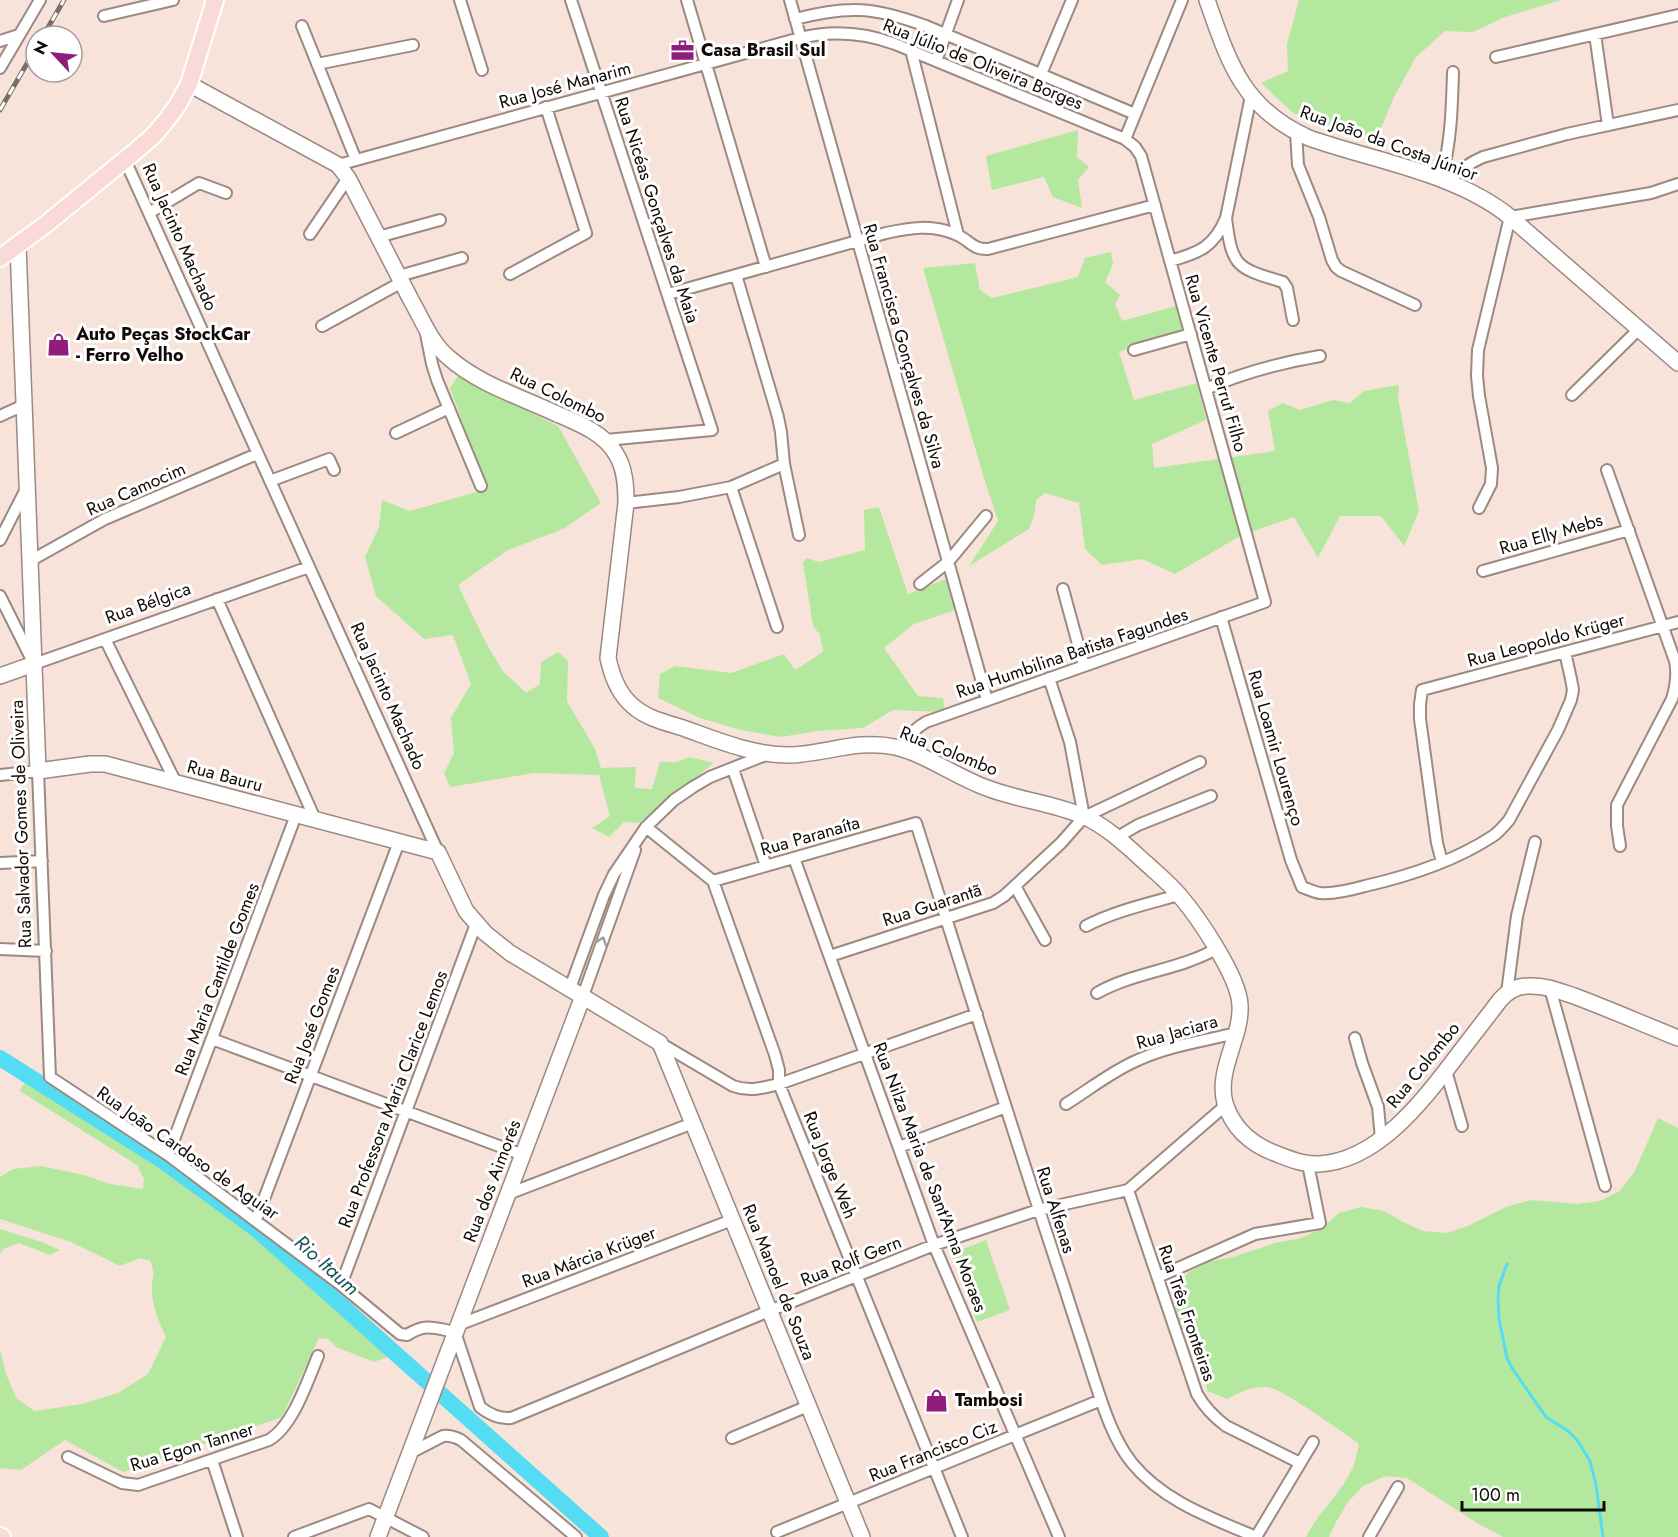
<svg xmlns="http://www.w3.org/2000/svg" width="1678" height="1537" viewBox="0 0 1678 1537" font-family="Jost,sans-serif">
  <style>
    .green { fill: #b4e89e }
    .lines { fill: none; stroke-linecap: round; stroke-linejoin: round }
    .stream { stroke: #54dcf2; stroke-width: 3 }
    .river { stroke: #54dcf2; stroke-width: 16 }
    .street-casing { stroke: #9c8981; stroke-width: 14 }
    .secondary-casing { stroke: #9c8981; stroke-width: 18 }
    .primary-casing { stroke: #fff; stroke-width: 20 }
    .street { stroke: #fff; stroke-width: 10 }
    .secondary { stroke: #fff; stroke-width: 15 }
    .primary { stroke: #fadad6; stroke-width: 16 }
    .rail-casing { stroke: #7b6e68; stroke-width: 5 }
    .rail { stroke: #fff; stroke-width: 3; stroke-dasharray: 9; stroke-linecap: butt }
    .oneway { stroke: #9f9d9c }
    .labels { text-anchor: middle; stroke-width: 6; stroke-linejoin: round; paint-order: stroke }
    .poi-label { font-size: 18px; font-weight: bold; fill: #100a07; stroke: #fff; text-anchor: start }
    .street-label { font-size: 18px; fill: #100a07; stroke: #fff }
    .water-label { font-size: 20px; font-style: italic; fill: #16505a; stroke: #fff }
  </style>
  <rect width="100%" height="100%" fill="#f8e3da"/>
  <path class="green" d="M1299,0h262l-56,17 -32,15 -28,-1 -29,26 -22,40 -18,43 -83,-27 -32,-30 27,-12 -1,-27z
    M1078,130l-1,27 12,10 -11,13 4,28 -29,-11 -9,-20 -52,13 -6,-34z
    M1111,252l2,12 -8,18 15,13 -5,9 7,17 54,-15 9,23 -66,23 15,48 63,-17 9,37 -54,24 2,24 121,-17 -7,-40 15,-8 17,7 33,-10 17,3 14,-12 35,-6 -1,13 21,113 -15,35 -23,-30h-41l-22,42 -24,-41 -54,19 -65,38 -33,-15 -40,6 -17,-16 -6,-46 -34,-10 -9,7 -1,12 -6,17 -60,37 29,-45 -15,-46 -60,-207 52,-5 5,27 12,8 86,-21 7,-19z
    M458,376l100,50 43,77 -38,26 -55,21 -50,35 27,56 17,29 24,23 14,-9 1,-22 17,-10 10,9 -1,40 28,48 6,19 35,-1 -1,21 17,1 8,-27h17l13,-5 24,6 -75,60 -15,-1 -15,15 -17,-9 18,-12 -11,-41 -65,-2 -84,14 -6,-14 10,-20 -3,-35 20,-34 -18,-49 -29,4 -48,-43 -11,-39 14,-30 3,-27 28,11 77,-22 -37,-101z
    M879,507l29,87 41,-16 9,31 -44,15 -30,24 34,48 25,2 2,14 -52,-2 -30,18 -46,3 -36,6 -40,-7 -41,-12 -42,-20 2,-24 15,-8 56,7 53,-19 11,16 28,-18 -3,-17 -7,-9 -10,-63 3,-5 13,4 46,-12 -1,-40z
    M28,1081l133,82 79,59 52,43 78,72v4l20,15 -16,6 -38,-15 -8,-8 -9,-1 -37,79 -159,55 -58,-32 -44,30 -21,-2v-119l6,25 11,25 18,12 47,-7 36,-11 30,-19 18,-37c-7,-15 -14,-31 -14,-47 -1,-14 5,-13 -2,-29l-10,-3 -20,8 -49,-24 -71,-23v-42l13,-8 27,-3 44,9 26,9 33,5 1,-10 -7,-14 -117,-74 2,-5z
    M1658,1118l20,10v409h-175l-26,-14 -70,-45 -22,-2 -22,10 -15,16 -12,20 -7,15h-23c12,-25 36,-44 47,-70 3,-7 4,-15 6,-23 -16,-11 -77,-56 -92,-57 -16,-1 -27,5 -40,12l-20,-8 -3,-28 -25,-43 -6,-23 2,-13 14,-12 22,-11 22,-4 42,-14 26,-5 20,-9 18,-16 22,-6 23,4 19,11 20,9 23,2 22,-7 40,-20 24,-6 45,4 23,-3 20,-10 15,-20z
    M0,1229l42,13 18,8 -10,5 -31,-12 -16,6 -3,5z
    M986,1240l24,70 -33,12 -25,-69z"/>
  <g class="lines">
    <path class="stream" d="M1507,1264l-8,22 -1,12 1,21 8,39 5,10 34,49 22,14 9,9 13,21 6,24 7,52"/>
    <path class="river" d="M0,1058l163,103 93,68 345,308"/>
    <defs>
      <path id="street" d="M460,0l22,70
        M571,0l141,430 -106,10
        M687,0l79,267
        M790,0l197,700
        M104,16l69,-16
        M795,19c54,-14 79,-12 131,7l209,88
        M302,26l54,134
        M1595,34l13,91
        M0,41l19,-6
        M911,50l47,185
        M1496,57l182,-42
        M936,61l22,-61
        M317,64l96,-19
        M0,68l40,-68
        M1041,74l31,-74
        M1296,132l2,33 21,52 13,43 4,7 5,4 74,34
        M1125,139l57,-139
        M125,160l313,692
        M338,165l462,-127c33,-8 63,-6 95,6l230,95 10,8 6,9 124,446 -339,120c-12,7 -19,15 -27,26
        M1441,179c10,-35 11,-71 12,-107
        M1448,182c11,-12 21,-19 35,-25l84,-23 111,-24
        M149,213l50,-30 27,10
        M1226,218c6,50 11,50 57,64l4,6 6,32
        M310,234l38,-56
        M378,237l62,-17
        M1170,261c29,-8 44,-14 56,-43l25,-122
        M510,274l76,-41 -40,-126
        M736,275l42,142 3,15 3,32 15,71
        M399,276l63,-18
        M668,294l218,-61c23,-5 46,-9 69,1 14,5 17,16 33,15l167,-44
        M322,326l80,-44
        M426,334l6,30 5,16 44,106
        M1134,350l57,-16
        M1206,389c38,-17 73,-26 114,-33
        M1572,395l67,-66
        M0,416l24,-11
        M396,433l53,-25
        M1607,470l68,191c3,14 1,25 -3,38l-55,106v21l3,20
        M270,481l59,-22 5,11
        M731,487l46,140
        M626,503l53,-6 52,-10 53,-23
        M1479,508l12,-24 1,-16 -13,-72 -2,-20 1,-26 32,-133 141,-24 27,-9
        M0,540l26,-51
        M30,561l75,-42 152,-65
        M1483,571l146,-41
        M920,584l28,-22 38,-46
        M1063,589l21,77
        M0,596l34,68 275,-97
        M217,599l98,220
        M1221,617l70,243 11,27c6,2 11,5 18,6 14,1 31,-3 45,-7 44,-10 90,-25 128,-50 6,-4 11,-10 16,-16l49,-90 13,-30 2,-10 -2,-11 -6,-27
        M105,639l71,144
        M1049,678l21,64 14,75
        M733,769l33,97
        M0,775l38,-4 12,306 118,78 173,130 59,49 7,1c19,-12 27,-7 48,-3l25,75c10,8 19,12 31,11l258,-107 165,-66 104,-35 90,-20 98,-85
        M646,827l67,54 62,174 4,15v14l183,453
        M1116,838l22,-13 73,-29
        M794,858l140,387 125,292
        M1442,862l-5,-19 -17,-124v-15l2,-14 256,-68
        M0,863l42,-2
        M713,881l203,-58c49,155 97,310 148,463 9,29 19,58 28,87 10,30 20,65 40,90 32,39 80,55 124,74
        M1015,886l30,54
        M1086,926c29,-15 61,-22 93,-31
        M0,949l46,2
        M830,956l163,-53 11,-7 57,-53 23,-26 116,-55
        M570,988l34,-93 10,-21 32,-47 28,-27 19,-13 17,-10 58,-23
        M1550,988l55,198
        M1097,993c37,-21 82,-23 119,-44
        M1507,993l10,-77 18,-74
        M583,996l52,-146
        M1355,1038l7,25 16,44 3,32
        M212,1039l311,116
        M660,1043l73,43c17,6 29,2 46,-2l198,-70
        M1446,1071l16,55
        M1066,1104c24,-15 46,-33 72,-44 30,-14 66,-19 98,-27
        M899,1147l107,-40
        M168,1155l128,-340
        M1128,1190l69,204c8,14 17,23 29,32l74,37
        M508,1194l185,-71
        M256,1220l143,-378
        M1158,1277l97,-43 65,-11 -12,-59
        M341,1285l135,-361
        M458,1325l274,-105
        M732,1438l76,-32
        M410,1453l33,-17c7,-1 12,1 18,4l115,97
        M68,1457l54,26 16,2 131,-45c24,-14 38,-58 49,-84
        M212,1460l25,77
        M777,1532l324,-132
        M294,1537l75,-28 54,28
        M1256,1537l57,-95
        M1369,1537l29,-50"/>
      <path id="secondary" d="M1207,0c22,63 36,109 102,138 65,23 147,35 201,79l168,146
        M189,84l149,81 10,13c21,41 42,82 63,122 11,19 20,43 37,57 30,27 73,40 109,57 21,9 47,19 59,40 9,14 10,32 10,49l-18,155c4,19 11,37 26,49 14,12 34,16 52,22 33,12 67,26 103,26 37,-1 68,-16 106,-8 31,7 61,30 92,41 31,12 65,15 96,28 25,11 46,32 65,49 11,10 23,20 32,31 18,21 59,81 60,109 2,32 -24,65 -15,98 8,26 27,42 52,51 13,5 27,11 42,10 58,-3 103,-62 135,-104 15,-20 31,-40 46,-60 8,-9 16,-14 28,-14 16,-1 31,5 46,10 35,13 69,28 104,42
        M18,245l20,526 52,-7h15l333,88 28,59 19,22 25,20 150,90 202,494
        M0,676l34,-12
        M378,1537l205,-541"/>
      <path id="primary" d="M0,258l45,-33 87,-71 21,-18 12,-14 12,-16 12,-22 26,-84
        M0,1536l2,1"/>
    </defs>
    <use href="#street" class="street-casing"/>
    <use href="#secondary" class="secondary-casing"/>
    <use href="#primary" class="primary-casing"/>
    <use href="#street" class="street"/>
    <use href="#secondary" class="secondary"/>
    <use href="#primary" class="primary"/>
    <defs>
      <path id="rail" d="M43,36l21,-36
        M0,110l36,-62"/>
    </defs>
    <use href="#rail" class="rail-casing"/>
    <use href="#rail" class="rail"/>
  </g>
  <defs><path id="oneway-chevron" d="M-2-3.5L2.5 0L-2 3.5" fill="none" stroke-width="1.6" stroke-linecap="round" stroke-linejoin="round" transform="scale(1.5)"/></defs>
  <use class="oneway" href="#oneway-chevron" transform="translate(602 941) rotate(-71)"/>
  <defs>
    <symbol id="office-bare" viewBox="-9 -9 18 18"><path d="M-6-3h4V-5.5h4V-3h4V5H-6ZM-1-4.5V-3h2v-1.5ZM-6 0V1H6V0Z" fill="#901c7b" stroke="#fff" stroke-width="2.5" paint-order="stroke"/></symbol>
    <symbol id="shop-bare" viewBox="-9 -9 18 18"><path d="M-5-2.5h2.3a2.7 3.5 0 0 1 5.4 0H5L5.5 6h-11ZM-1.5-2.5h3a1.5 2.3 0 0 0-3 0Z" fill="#901c7b" stroke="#fff" stroke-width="2.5" paint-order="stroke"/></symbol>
  </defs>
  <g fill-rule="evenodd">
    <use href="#office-bare" x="666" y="34" width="33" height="33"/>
    <use href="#shop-bare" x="42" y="328" width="33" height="33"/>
    <use href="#shop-bare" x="920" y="1384" width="33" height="33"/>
  </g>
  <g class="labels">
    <g class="poi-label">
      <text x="701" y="56">Casa Brasil Sul</text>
      <text x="76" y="340">Auto Peças StockCar<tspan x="76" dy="21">- Ferro Velho</tspan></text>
      <text x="955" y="1406">Tambosi</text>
    </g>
    <g class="street-label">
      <text transform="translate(983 64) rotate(22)" y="6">Rua Júlio de Oliveira Borges</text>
      <text transform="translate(565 85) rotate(-15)" y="6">Rua José Manarim</text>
      <text transform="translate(1389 143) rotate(20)" y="6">Rua João da Costa Júnior</text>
      <text transform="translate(657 210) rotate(72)" y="6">Rua Nicéas Gonçalves da Maia</text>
      <text transform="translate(180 237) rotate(66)" y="6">Rua Jacinto Machado</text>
      <text transform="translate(904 346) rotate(74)" y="6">Rua Francisca Gonçalves da Silva</text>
      <text transform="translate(1216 363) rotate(74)" y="6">Rua Vicente Perrut Filho</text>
      <text transform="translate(558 395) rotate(26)" y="6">Rua Colombo</text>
      <text transform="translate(136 489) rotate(-24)" y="6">Rua Camocim</text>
      <text transform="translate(1551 534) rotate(-16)" y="6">Rua Elly Mebs</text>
      <text transform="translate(148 603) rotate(-20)" y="6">Rua Bélgica</text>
      <text transform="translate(1546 640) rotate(-15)" y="6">Rua Leopoldo Krüger</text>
      <text transform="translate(1072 653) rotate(-19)" y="6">Rua Humbilina Batista Fagundes</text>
      <text transform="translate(388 696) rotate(66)" y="6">Rua Jacinto Machado</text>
      <text transform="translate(1276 748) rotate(74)" y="6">Rua Loamir Lourenço</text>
      <text transform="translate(949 751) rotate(22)" y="6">Rua Colombo</text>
      <text transform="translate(225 776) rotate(15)" y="6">Rua Bauru</text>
      <text transform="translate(21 824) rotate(-92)" y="6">Rua Salvador Gomes de Oliveira</text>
      <text transform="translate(810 836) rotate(-16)" y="6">Rua Paranaíta</text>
      <text transform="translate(932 905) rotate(-18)" y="6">Rua Guarantã</text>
      <text transform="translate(217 979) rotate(-69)" y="6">Rua Maria Cantilde Gomes</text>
      <text transform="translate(312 1025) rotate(-69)" y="6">Rua José Gomes</text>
      <text transform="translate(1177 1032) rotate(-16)" y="6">Rua Jaciara</text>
      <text transform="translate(1423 1065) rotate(-51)" y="6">Rua Colombo</text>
      <text transform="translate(393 1099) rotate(-69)" y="6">Rua Professora Maria Clarice Lemos</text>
      <text transform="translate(188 1153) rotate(35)" y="6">Rua João Cardoso de Aguiar</text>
      <text transform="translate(830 1165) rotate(68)" y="6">Rua Jorge Weh</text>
      <text transform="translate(930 1177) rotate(69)" y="6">Rua Nilza Maria de Sant'Anna Moraes</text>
      <text transform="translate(492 1181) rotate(-69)" y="6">Rua dos Aimorés</text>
      <text transform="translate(1056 1210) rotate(72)" y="6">Rua Alfenas</text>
      <text transform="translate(589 1257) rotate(-21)" y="6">Rua Márcia Krüger</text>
      <text transform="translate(851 1261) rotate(-22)" y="6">Rua Rolf Gern</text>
      <text transform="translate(779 1282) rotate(68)" y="6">Rua Manoel de Souza</text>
      <text transform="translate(1187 1313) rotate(71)" y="6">Rua Três Fronteiras</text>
      <text transform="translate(192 1447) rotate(-17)" y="6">Rua Egon Tanner</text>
      <text transform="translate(933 1451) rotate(-22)" y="6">Rua Francisco Ciz</text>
    </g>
    <g class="water-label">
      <text transform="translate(327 1265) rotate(42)" y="7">Rio Itaum</text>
    </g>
  </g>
  <g transform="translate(54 54) rotate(296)"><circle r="28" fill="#ffffff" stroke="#9f9d9c" stroke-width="1.5"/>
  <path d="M0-4.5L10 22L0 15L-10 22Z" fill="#901c7b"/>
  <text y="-9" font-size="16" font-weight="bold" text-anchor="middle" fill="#100a07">N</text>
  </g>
  <path d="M1462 1501v9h142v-9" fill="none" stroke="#100a07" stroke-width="3"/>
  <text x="1471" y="1501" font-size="18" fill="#100a07" stroke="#ffffff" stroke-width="4.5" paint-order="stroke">100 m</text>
</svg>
